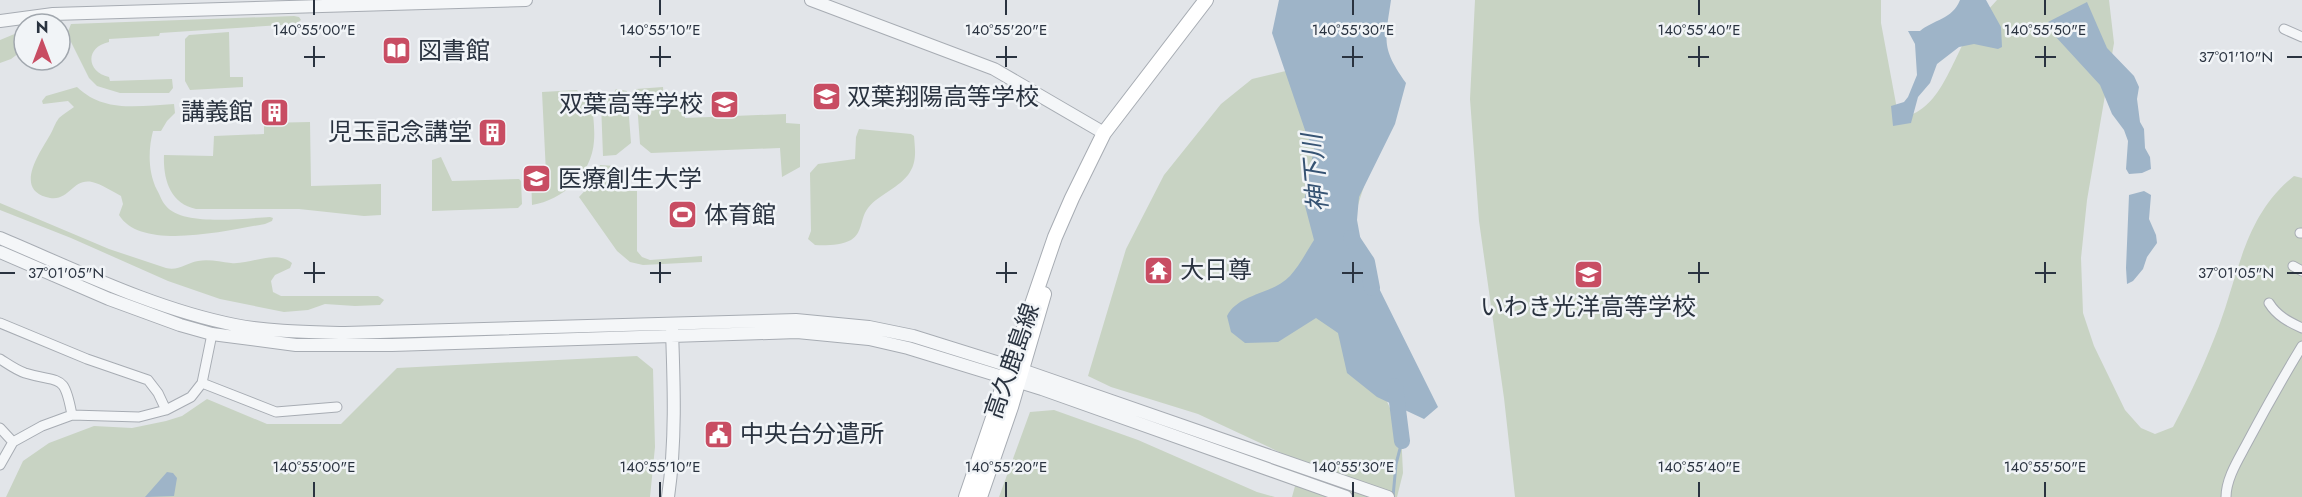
<svg xmlns="http://www.w3.org/2000/svg" width="2302" height="497" viewBox="0 0 2302 497" font-family="Jost,'Noto Sans JP',sans-serif">
  <style>
    .green { fill: #c8d3c3 }
    .water { fill: #9eb4c8 }
    .lines { fill: none; stroke-linecap: round; stroke-linejoin: round }
    .stream { stroke: #9eb4c8; stroke-width: 3 }
    .river { stroke: #9eb4c8; stroke-width: 16 }
    .minor-casing { stroke: #a7acb3; stroke-width: 11 }
    .tertiary-casing { stroke: #a7acb3; stroke-width: 14 }
    .secondary-casing { stroke: #a7acb3; stroke-width: 16 }
    .minor { stroke: #f4f6f8; stroke-width: 9 }
    .tertiary { stroke: #f4f6f8; stroke-width: 12 }
    .secondary { stroke: #fff; stroke-width: 14 }
    .ticks { fill: none; stroke: #2a3340; stroke-width: 2 }
    .labels { text-anchor: middle; stroke-width: 5; stroke-linejoin: round; paint-order: stroke }
    .poi-label { font-size: 24px; fill: #2a3340; stroke: #f1f4f7; text-anchor: start }
    .street-label { font-size: 24px; fill: #2a3340; stroke: #f1f4f7 }
    .water-label { font-size: 26px; font-style: italic; fill: #365373; stroke: #f1f4f7 }
    .ticks-label { font-size: 15px; text-anchor: middle; fill: #2a3340; stroke: #f1f4f7; stroke-width: 5; stroke-linejoin: round; paint-order: stroke }
  </style>
  <rect width="100%" height="100%" fill="#e2e5e9"/>
  <path class="green" d="M1475,0h406v23l16,86 6,8c40,-7 50,-64 72,-93 7,-8 15,-16 22,-24h112l5,43 -27,157 -6,58 2,55 11,33 31,64 16,18 14,6 18,-7c17,-32 33,-66 46,-101 20,-54 26,-111 75,-150l8,2v319h-787l-11,-99 -25,-177 -9,-122z
    M294,16l5,1 2,3 -5,4 -136,9 -1,3 -50,3v3c-24,5 -23,30 0,35l1,4 62,-2 1,9 -4,5h-49l-23,-7 -8,-8 -22,-44 4,-10z
    M229,32l1,45h13v10l-53,3 -5,-9v-42l4,-4z
    M17,33l7,2 -1,15 -12,9 -11,4v-23z
    M1294,69l76,98 -24,76 38,152 17,37 2,41 -6,24h-105l8,-29 -10,-11 -92,-43 -87,-27 -23,-11 38,-127 38,-74 57,-71 31,-25z
    M77,87c27,26 62,19 97,17l1,9 -8,8 -6,10h-8c-5,19 -5,41 4,59 3,5 5,12 9,16 17,21 80,12 104,11l3,1 -1,3 -7,3c-36,6 -124,28 -146,-9l4,-11 -2,-8c-9,-5 -20,-12 -29,-14 -21,-4 -22,22 -46,15 -32,-9 -5,-46 4,-62 3,-5 5,-12 9,-17 4,-4 10,-7 15,-11l-6,-6 -25,3 -1,-3 4,-5z
    M663,87l1,18 20,-1 1,14 101,-4v9l14,1v43l-18,10 -2,-29 -129,5 -11,-9 -4,-55z
    M616,89l11,2 4,52 -15,12 -13,1 -2,-53 11,-7z
    M577,90l4,6 11,7c1,12 3,26 2,38 -2,33 -31,59 -62,64l-1,-30 15,-2 -4,-81z
    M310,122l1,64 70,-2v31l-17,1 -65,-7h-103c-26,-5 -33,-30 -32,-54l49,1 1,-20 50,-2v-11z
    M859,129l52,5 3,2c1,13 3,25 -4,36 -10,16 -31,22 -42,36 -8,10 -5,25 -17,32 -9,5 -26,6 -36,5l-7,-6 3,-8 -1,-58 8,-9 37,-5 1,-22z
    M441,157l11,24 67,-2 2,2 1,23 -4,4 -86,3v-51z
    M600,165l14,1 1,25h22v60l5,6 8,3 52,-4v6l-59,3 -13,-3 -13,-11 -38,-54 13,-14z
    M0,203l109,46 57,19c13,3 20,-5 32,-7 12,-2 22,1 33,2 19,2 44,-14 61,0l-2,5 -15,7 -4,6 2,11 8,4h97l6,4 -4,5 -25,1 -30,-2 -17,6 -24,2 -64,-13 -52,-18 -97,-43 -71,-28z
    M637,356l16,13 2,78 -5,50h-644l17,-36 26,-18 45,-17 38,2 34,-7 16,-5 25,-17 60,25h74l56,-56z
    M1054,410l84,30 119,52 18,5h-276l31,-85z"/>
  <path class="water" d="M1279,0h112c-6,41 -10,48 15,83l-11,41 -36,73 -2,23 7,38 74,149 -14,12 -47,-22 -30,-24 -9,-40 -22,-15 -38,24 -33,1 -14,-11 -4,-16c12,-23 45,-21 63,-40 9,-10 17,-25 24,-36l-10,-38 10,-54 -7,-12 -35,-103z
    M1960,0h26l15,27 1,20 -4,2 -24,-5 -15,3 -22,17 -7,19 -12,14 -7,26 -18,3 -2,-20 13,-4 4,-5 9,-22 -2,-31 -7,-13h12c13,-11 33,-12 40,-31z
    M2087,2l20,46 27,28 5,11 -2,12 3,23 4,7 1,19 5,9 1,12 -9,4 -13,1 -3,-5 2,-28 -4,-11 -12,-16 -12,-29 -45,-49 -7,-14z
    M2144,191l7,4 -2,24 7,16 1,8 -10,14 -4,12 -10,12 -6,3 -1,-16 3,-73z
    M167,472l6,1 4,5 -3,18 -29,1z"/>
  <g class="lines">
    <path class="stream" d="M1393,497l3,-33 6,-23"/>
    <path class="river" d="M1351,238l16,24 5,26
      M1395,386l7,55"/>
    <defs>
      <path id="minor" d="M2284,29l18,8
        M2300,233h2
        M2293,266l9,5
        M2269,303c8,13 20,19 33,25
        M0,323l87,36 61,21 10,13 8,17
        M0,359c8,5 16,11 25,14 36,11 39,-1 47,42
        M202,383l74,29 61,-5
        M0,428l13,14
        M0,465l13,-23 29,-16 30,-11 67,2 27,-7 25,-13 11,-14 10,-49
        M2226,497c0,-18 12,-37 20,-52 18,-34 36,-66 56,-99"/>
      <path id="tertiary" d="M811,0l183,69 110,64
        M0,21l53,-7 473,-14
        M0,238c76,32 154,71 235,87 36,7 73,7 110,8l451,-13 73,7 44,9 109,34 366,127
        M0,252l109,47 71,26 32,9 84,11h96l405,-13 72,7 39,9 134,41 304,108
        M668,497c8,-55 6,-111 4,-166"/>
      <path id="secondary" d="M966,497l32,-94 10,-37 10,-21 37,-108 17,-39 32,-65 102,-133
        M980,497l31,-90 33,-113"/>
    </defs>
    <use href="#minor" class="minor-casing"/>
    <use href="#tertiary" class="tertiary-casing"/>
    <use href="#secondary" class="secondary-casing"/>
    <use href="#minor" class="minor"/>
    <use href="#tertiary" class="tertiary"/>
    <use href="#secondary" class="secondary"/>
  </g>
  <path class="ticks" d="M314,0v15M660,0v15M1006,0v15M1353,0v15M1699,0v15M2045,0v15M314,46v21M660,46v21M1006,46v21M1353,46v21M1699,46v21M2045,46v21M304,57h21M650,57h21M996,57h21M1342,57h21M1688,57h21M2035,57h21M2287,57h15M314,262v21M660,262v21M1006,262v21M1353,262v21M1699,262v21M2045,262v21M0,273h15M304,273h21M650,273h21M996,273h21M1342,273h21M1688,273h21M2035,273h21M2287,273h15M314,482v15M660,482v15M1006,482v15M1353,482v15M1699,482v15M2045,482v15"/>
  <defs>
    <symbol id="library-square" viewBox="-11 -11 22 22"><rect x="-9" y="-9" width="18" height="18" rx="4" fill="#c84d63" stroke="#f1f4f7"/><path d="M-6-4Q-3-5.5-.7-3.5V5Q-3 3-6 4ZM6-4Q3-5.5 .7-3.5V5Q3 3 6 4Z" fill="#fff"/></symbol>
    <symbol id="school-square" viewBox="-11 -11 22 22"><rect x="-9" y="-9" width="18" height="18" rx="4" fill="#c84d63" stroke="#f1f4f7"/><path d="M0-5L7-2L0 1L-7-2ZM-4 1L0 2.5L4 1V4Q0 6-4 4Z" fill="#fff"/></symbol>
    <symbol id="building-square" viewBox="-11 -11 22 22"><rect x="-9" y="-9" width="18" height="18" rx="4" fill="#c84d63" stroke="#f1f4f7"/><path d="M-4-6H4V6H1V3H-1V6H-4ZM-2.5-4.3h1.7v1.8h-1.7ZM.8-4.3h1.7v1.8H.8ZM-2.5-1h1.7V.8h-1.7ZM.8-1h1.7V.8H.8Z" fill="#fff"/></symbol>
    <symbol id="university-square" viewBox="-11 -11 22 22"><rect x="-9" y="-9" width="18" height="18" rx="4" fill="#c84d63" stroke="#f1f4f7"/><path d="M0-5L7-2L0 1L-7-2ZM-4 1L0 2.5L4 1V4Q0 6-4 4Z" fill="#fff"/></symbol>
    <symbol id="stadium-square" viewBox="-11 -11 22 22"><rect x="-9" y="-9" width="18" height="18" rx="4" fill="#c84d63" stroke="#f1f4f7"/><path d="M0-5a6.5 5 0 1 0 0 10a6.5 5 0 1 0 0-10ZM-3.5-1.8h7v3.6h-7Z" fill="#fff"/></symbol>
    <symbol id="temple-square" viewBox="-11 -11 22 22"><rect x="-9" y="-9" width="18" height="18" rx="4" fill="#c84d63" stroke="#f1f4f7"/><path d="M0-6L5-2H3V0L6.5 2.5H4V6H1.5V3h-3V6H-4V2.5H-6.5L-3 0V-2H-5Z" fill="#fff"/></symbol>
    <symbol id="civic-square" viewBox="-11 -11 22 22"><rect x="-9" y="-9" width="18" height="18" rx="4" fill="#c84d63" stroke="#f1f4f7"/><path d="M-.6-6.5H3V-4.5H.6V-3L4-1V1h2V6H-6V1h2V-1L-.6-3ZM-1.2 2.5V6h2.4V2.5Z" fill="#fff"/></symbol>
  </defs>
  <g fill-rule="evenodd">
    <use href="#library-square" x="380" y="34" width="33" height="33"/>
    <use href="#school-square" x="810" y="80" width="33" height="33"/>
    <use href="#school-square" x="708" y="88" width="33" height="33"/>
    <use href="#building-square" x="258" y="96" width="33" height="33"/>
    <use href="#building-square" x="476" y="116" width="33" height="33"/>
    <use href="#university-square" x="520" y="162" width="33" height="33"/>
    <use href="#stadium-square" x="666" y="198" width="33" height="33"/>
    <use href="#temple-square" x="1142" y="254" width="33" height="33"/>
    <use href="#school-square" x="1572" y="258" width="33" height="33"/>
    <use href="#civic-square" x="702" y="418" width="33" height="33"/>
  </g>
  <g class="labels">
    <g class="poi-label">
      <text x="418" y="59">図書館</text>
      <text x="847" y="105">双葉翔陽高等学校</text>
      <text x="703" y="112" text-anchor="end">双葉高等学校</text>
      <text x="253" y="120" text-anchor="end">講義館</text>
      <text x="472" y="140" text-anchor="end">児玉記念講堂</text>
      <text x="558" y="187">医療創生大学</text>
      <text x="704" y="223">体育館</text>
      <text x="1180" y="278">大日尊</text>
      <text x="1588" y="315" text-anchor="middle">いわき光洋高等学校</text>
      <text x="740" y="442">中央台分遣所</text>
    </g>
    <g class="street-label">
      <text transform="translate(1012 361) rotate(-71)" y="8">高久鹿島線</text>
    </g>
    <g class="water-label">
      <text transform="translate(1315 173) rotate(-95)" y="9">神下川</text>
    </g>
  </g>
  <g class="ticks-label">
    <text x="314" y="35">140°55'00"E</text>
    <text x="660" y="35">140°55'10"E</text>
    <text x="1006" y="35">140°55'20"E</text>
    <text x="1353" y="35">140°55'30"E</text>
    <text x="1699" y="35">140°55'40"E</text>
    <text x="2045" y="35">140°55'50"E</text>
    <text x="2236" y="62">37°01'10"N</text>
    <text x="66" y="278">37°01'05"N</text>
    <text x="2236" y="278">37°01'05"N</text>
    <text x="314" y="472">140°55'00"E</text>
    <text x="660" y="472">140°55'10"E</text>
    <text x="1006" y="472">140°55'20"E</text>
    <text x="1353" y="472">140°55'30"E</text>
    <text x="1699" y="472">140°55'40"E</text>
    <text x="2045" y="472">140°55'50"E</text>
  </g>
  <g transform="translate(42 42)"><circle r="28" fill="#f1f4f7" stroke="#a1a7ae" stroke-width="1.5"/>
  <path d="M0-4.5L10 22L0 15L-10 22Z" fill="#c84d63"/>
  <text y="-9" font-size="16" font-weight="bold" text-anchor="middle" fill="#2a3340">N</text>
  </g>
</svg>
